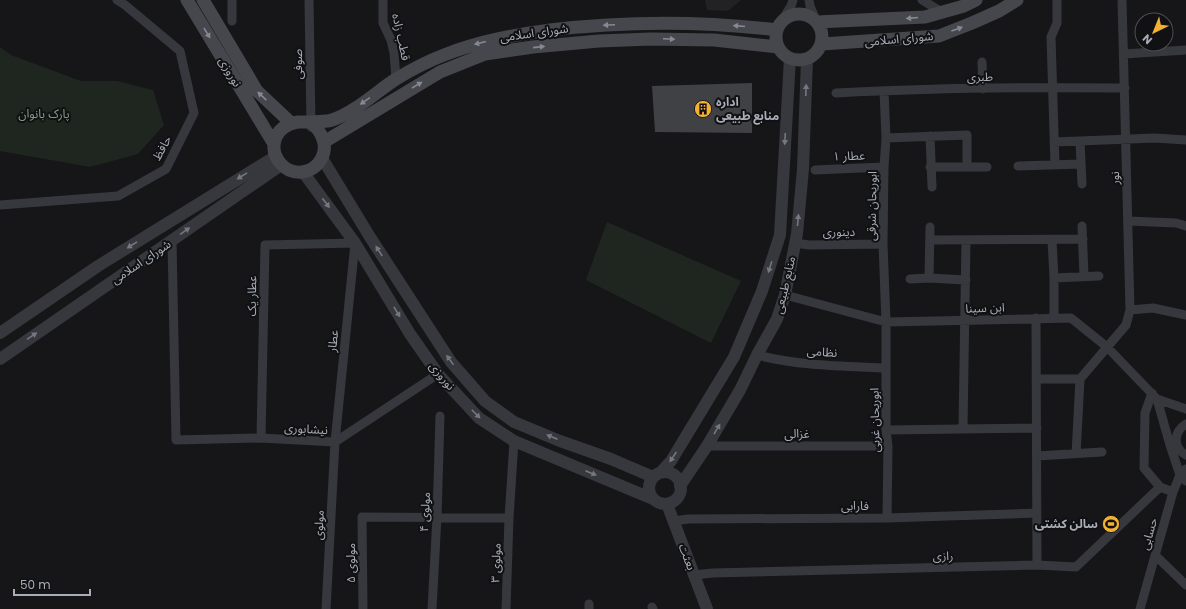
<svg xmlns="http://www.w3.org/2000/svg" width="1186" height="609" viewBox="0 0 1186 609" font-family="Poppins,'Noto Sans Arabic',sans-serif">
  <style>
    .built { fill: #222225 }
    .green { fill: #1e261f }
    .building { fill: #404145 }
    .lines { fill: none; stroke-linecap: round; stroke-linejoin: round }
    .minor { stroke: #37383d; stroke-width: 9 }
    .tertiary { stroke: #37383d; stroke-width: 12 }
    .secondary { stroke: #45474d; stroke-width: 13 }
    .oneway { fill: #858993 }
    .oneway2 { fill: #757881 }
    .labels { text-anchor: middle; stroke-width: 4; stroke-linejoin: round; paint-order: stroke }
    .street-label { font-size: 12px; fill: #a8adb8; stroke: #111113 }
    .poi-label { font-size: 12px; font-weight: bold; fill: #a8adb8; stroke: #111113; text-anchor: start }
    .park-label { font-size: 12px; fill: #7fa381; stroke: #111113 }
  </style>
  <rect width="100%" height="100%" fill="#161618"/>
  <path class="built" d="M705,0h36l-13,11 -21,-1z"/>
  <path class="green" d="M0,47l11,8 70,26h36l36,9 11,35 -26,29 -48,13 -90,-16z
    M607,222l134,59 -30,62 -125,-63z"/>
  <path class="building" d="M752,83v50l-97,-1 -3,-46z"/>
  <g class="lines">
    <path class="minor" d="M232,0v21
      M309,0l2,127
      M383,0v23l8,17 3,13 2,26
      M809,0l1,6 7,16
      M922,0l20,12
      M781,22l10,-16 2,-6
      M1124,54l62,-4
      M982,62l1,27
      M884,91l2,47 -2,29 -1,77 3,78v108l2,16 -1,72
      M836,93c96,-5 192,-6 289,-5
      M930,136l2,51
      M886,138l81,-3v31
      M1080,141l2,43
      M1054,142l101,-4 31,2
      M1055,165l-4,-128 6,-14v-23
      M1018,166l63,-2
      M930,167h57
      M815,170l69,-3
      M0,205l118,-9 48,-27 28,-56 -14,-62 -55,-46 -8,-5
      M1128,221l48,2 10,3
      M1082,226l2,50
      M930,240l153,-1
      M1052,240l2,38v40
      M172,241l4,199 85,-2 74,4 103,-68
      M795,243l14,2 74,-1
      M929,278l1,-51
      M1054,278l45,-2
      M910,279l19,-1 37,2
      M785,295l101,27 185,-4 36,29 50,52 29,10
      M1130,310l23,-2 33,7
      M1036,318l1,247
      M757,355c42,11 86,11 129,13
      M1037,379h43l46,-54 4,-15 -8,-310
      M1152,393l-7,20 -1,55 16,19 13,5
      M1157,399l13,46 10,30 6,6
      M1186,424c-13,8 -13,24 0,31
      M963,428l3,-188
      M886,430l151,-2
      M261,438l4,-193 90,-2 -20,199 -9,167
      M707,446h181
      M1076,454l4,-75
      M1037,456l65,-4
      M674,521l14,-2 199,-1 150,-5
      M1155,555l31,30
      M694,575l19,-2 324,-8 39,2 84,-80
      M652,607l1,2
      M363,609l-1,-92 147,1
      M432,609l5,-92 3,-101
      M506,609l3,-91 5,-77
      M589,609v-5
      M1140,609l33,-117 7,-17 6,-6"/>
    <path class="tertiary" d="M322,158l48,79 81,125 34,39 29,21 46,19 51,18 42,18
      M303,172l52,71 55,91 28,40 41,44 35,23 139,58
      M0,333l98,-67 178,-110
      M0,359l281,-194
      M649 488a16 16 0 1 1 32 0a16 16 0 1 1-32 0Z
      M660,473l11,-12 63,-104 28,-66 18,-56 10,-177
      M680,486l27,-40 33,-56 17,-35 20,-36 8,-24 12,-61 6,-65 4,-110
      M667,504l40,105"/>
    <path class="secondary" d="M187,0l87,144
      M203,0l54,91 34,32
      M776 37a23 23 0 1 1 46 0a23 23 0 1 1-46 0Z
      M817,22l108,-5 39,-11 12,-6
      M822,44l117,-8 33,-13 27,-12 18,-11
      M298,122h13c4,4 9,9 11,15 7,15 -3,33 -20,35 -17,2 -32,-15 -27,-32 3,-11 12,-16 23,-18z
      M311,122c6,-1 15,0 21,-2 22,-7 44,-28 64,-41 15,-9 32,-18 48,-24 35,-14 70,-20 106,-25 76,-9 152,-9 227,0
      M324,142l116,-70 45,-18 48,-7 66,-6 52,-2 63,1 64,7"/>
  </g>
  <defs><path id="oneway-solid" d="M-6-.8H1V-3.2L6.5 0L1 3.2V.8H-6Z"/></defs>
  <g class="oneway">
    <use href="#oneway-solid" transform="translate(912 18) rotate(175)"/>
    <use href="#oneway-solid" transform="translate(609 25) rotate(177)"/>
    <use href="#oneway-solid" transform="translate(739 26) rotate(-175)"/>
    <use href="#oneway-solid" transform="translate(957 29) rotate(-20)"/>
    <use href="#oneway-solid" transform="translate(207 33) rotate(59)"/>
    <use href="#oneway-solid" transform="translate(669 39) rotate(2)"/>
    <use href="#oneway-solid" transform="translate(480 43) rotate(166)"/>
    <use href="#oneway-solid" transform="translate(539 47) rotate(-6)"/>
    <use href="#oneway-solid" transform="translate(417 85) rotate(-31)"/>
    <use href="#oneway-solid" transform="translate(262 96) rotate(-137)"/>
    <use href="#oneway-solid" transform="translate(365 101) rotate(145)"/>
  </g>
  <g class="oneway2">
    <use href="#oneway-solid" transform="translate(806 90) rotate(-88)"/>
    <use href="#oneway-solid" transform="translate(785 139) rotate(93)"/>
    <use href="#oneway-solid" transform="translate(242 176) rotate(148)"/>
    <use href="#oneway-solid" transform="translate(326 203) rotate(53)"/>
    <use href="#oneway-solid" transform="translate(798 220) rotate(-85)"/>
    <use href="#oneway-solid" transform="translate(185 231) rotate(-35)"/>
    <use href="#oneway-solid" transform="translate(132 245) rotate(148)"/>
    <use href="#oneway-solid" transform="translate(379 251) rotate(-123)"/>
    <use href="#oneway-solid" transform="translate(770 267) rotate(107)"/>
    <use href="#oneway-solid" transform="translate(397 312) rotate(59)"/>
    <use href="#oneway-solid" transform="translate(32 336) rotate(-34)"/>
    <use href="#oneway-solid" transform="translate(450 360) rotate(-126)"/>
    <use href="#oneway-solid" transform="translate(476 414) rotate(45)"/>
    <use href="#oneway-solid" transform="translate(717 429) rotate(-59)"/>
    <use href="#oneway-solid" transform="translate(552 437) rotate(-157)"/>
    <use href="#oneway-solid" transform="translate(673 457) rotate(124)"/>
    <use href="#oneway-solid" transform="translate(591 473) rotate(23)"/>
  </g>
  <defs>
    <symbol id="building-disc" viewBox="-11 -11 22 22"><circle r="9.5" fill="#f2b134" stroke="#111113"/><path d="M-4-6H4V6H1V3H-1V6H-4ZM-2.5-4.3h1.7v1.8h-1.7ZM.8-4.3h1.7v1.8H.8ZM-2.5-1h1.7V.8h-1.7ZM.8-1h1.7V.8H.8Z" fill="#111"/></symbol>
    <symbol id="stadium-disc" viewBox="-11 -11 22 22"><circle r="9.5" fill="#f2b134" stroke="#111113"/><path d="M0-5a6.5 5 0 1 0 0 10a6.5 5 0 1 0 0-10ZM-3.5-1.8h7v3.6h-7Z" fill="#111"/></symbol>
  </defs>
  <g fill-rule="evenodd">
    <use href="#building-disc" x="693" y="99" width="20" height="20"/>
    <use href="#stadium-disc" x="1101" y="514" width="20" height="20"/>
  </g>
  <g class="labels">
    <g class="street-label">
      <text transform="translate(534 33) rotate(-8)" y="4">شورای اسلامی</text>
      <text transform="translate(401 37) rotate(78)" y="4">قطب زاده</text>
      <text transform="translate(899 39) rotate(-5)" y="4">شورای اسلامی</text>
      <text transform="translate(298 64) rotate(-91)" y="4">صوفی</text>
      <text transform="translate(230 72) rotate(59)" y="4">نوروزی</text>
      <text transform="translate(980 77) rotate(-1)" y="4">طبری</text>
      <text transform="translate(162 148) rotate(-61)" y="4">حافظ</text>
      <text transform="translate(849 156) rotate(-2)" y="4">عطار ۱</text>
      <text transform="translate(1115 178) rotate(-91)" y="4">نور</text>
      <text transform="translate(872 206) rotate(-89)" y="4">ابوریحان شرقی</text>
      <text x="839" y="236">دینوری</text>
      <text transform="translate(141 262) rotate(-34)" y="4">شورای اسلامی</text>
      <text transform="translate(785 285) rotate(-77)" y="4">منابع طبیعی</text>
      <text transform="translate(252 296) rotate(-89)" y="4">عطار یک</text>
      <text transform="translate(985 308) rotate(-2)" y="4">ابن سینا</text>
      <text transform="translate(333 341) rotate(-84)" y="4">عطار</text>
      <text transform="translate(822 352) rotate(4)" y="4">نظامی</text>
      <text transform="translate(442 376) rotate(50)" y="4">نوروزی</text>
      <text transform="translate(875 420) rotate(-91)" y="4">ابوریحان غربی</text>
      <text transform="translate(306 429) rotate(3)" y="4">نیشابوری</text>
      <text x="797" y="438">غزالی</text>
      <text x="855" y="510">فارابی</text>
      <text transform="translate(425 512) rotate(-87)" y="4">مولوی ۴</text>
      <text transform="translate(319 525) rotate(-87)" y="4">مولوی</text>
      <text transform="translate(1149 534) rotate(-74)" y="4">حسابی</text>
      <text transform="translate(943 556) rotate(-1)" y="4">رازی</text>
      <text transform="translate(687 557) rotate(69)" y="4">بعثت</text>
      <text transform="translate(351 563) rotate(-90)" y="4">مولوی ۵</text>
      <text transform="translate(496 563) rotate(-88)" y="4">مولوی ۳</text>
    </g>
    <g class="poi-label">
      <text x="716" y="106">اداره<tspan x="716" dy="14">منابع طبیعی</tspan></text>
      <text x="1098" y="528" text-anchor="end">سالن کشتی</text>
    </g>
    <g class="park-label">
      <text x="44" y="118">پارک بانوان</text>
    </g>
  </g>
  <g transform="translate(1154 32) rotate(223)"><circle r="19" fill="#111113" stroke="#4d4f55"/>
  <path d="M0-3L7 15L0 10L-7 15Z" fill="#f2b134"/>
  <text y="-6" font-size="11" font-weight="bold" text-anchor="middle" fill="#a8adb8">N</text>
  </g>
  <path d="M14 589v6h76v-6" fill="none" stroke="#a8adb8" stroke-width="2"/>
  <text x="20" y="589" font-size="12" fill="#a8adb8" stroke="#111113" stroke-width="3" paint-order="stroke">50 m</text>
</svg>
